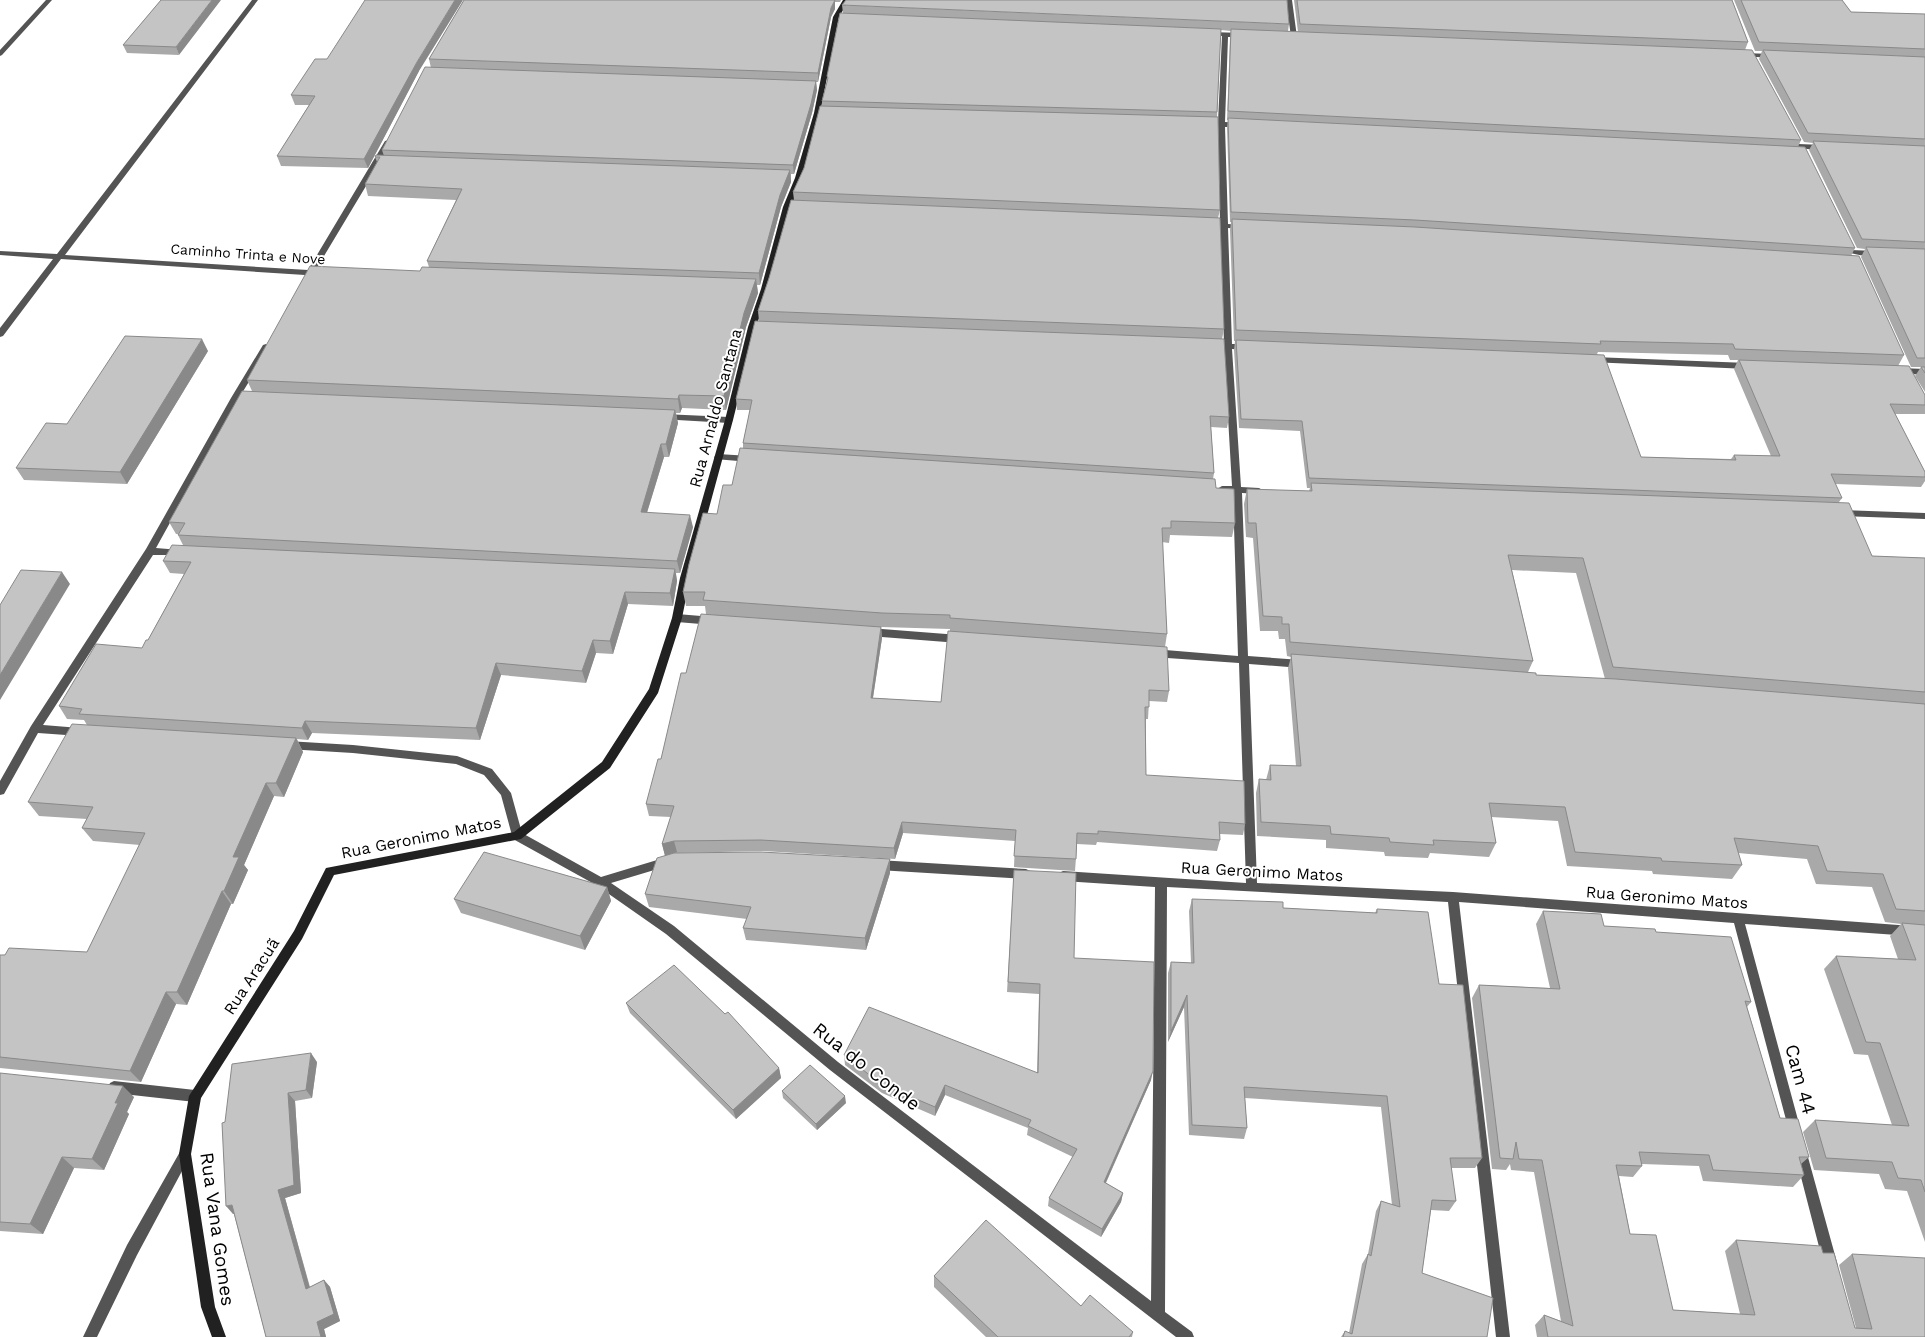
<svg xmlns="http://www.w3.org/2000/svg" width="1925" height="1337" viewBox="0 0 1925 1337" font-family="'Work Sans',sans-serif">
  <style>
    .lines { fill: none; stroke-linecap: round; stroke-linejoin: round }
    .street { fill: #545454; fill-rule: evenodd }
    .secondary { fill: #212121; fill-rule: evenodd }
    .wall { fill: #a9a9a9; fill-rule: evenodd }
    .shaded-wall { fill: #898989 }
    .building { fill: #c4c4c4; stroke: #898989 }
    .labels { text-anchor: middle; stroke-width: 4; stroke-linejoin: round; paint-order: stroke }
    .far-street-label { font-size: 14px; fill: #000; stroke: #fff }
    .street-label { font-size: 16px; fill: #000; stroke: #fff }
    .near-street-label { font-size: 19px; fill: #000; stroke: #fff }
  </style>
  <rect width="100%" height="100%" fill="#fff"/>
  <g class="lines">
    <path class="street" d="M46,0h6l-50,55 -2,1v-6z
      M252,0h6l-193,255 243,15 77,-129 7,-2 1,2 -78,130 3,2c-2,3 -10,5 -13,5v-3l-244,-16 -58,77 -3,1v-9l53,-69 -53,-4v-4l57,3z
      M1286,0h6l5,37 -3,2 -3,-2z
      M1209,32l35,1 3,2 -3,2h-16l-3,85 16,1 4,2 -4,2h-16l3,97 14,1 4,2 -4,2 -14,-1 4,116h16l4,3 -4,3 -16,-1 9,138 18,1 5,3 -5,3 -17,-1 6,163 53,4 4,1 1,3 -1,3 -4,1 -52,-4 8,219 196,9 472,35v10l-180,-13 56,207 -2,4 -4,2 -4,-2 -2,-4 -55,-208 -275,-21 51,435h-14l-48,-435 -281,-15 -2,425 27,20 2,5h-18l-346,-267 -164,-136 -70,-49 -83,-46 -12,-44 -17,-20 -28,-11 -103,-11 -66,-4 -4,-1 -1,-3 1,-3 4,-1 66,4 104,11 35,13 19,24 11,40 79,44 66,-20 4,2 2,3 -2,3 -60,18 63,43 164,136 313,239 4,-414 -92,-6 -4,-2 -2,-3 2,-3 4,-2 183,12 -7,-220 -86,-6 -5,-4 5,-4 85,7 -5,-163 -11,-1 -5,-3 5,-3h10l-8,-138h-14l-4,-3 4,-3 14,1 -4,-115 -13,-1 -4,-2 4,-2h13l-2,-97h-12l-4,-2 4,-2h12l4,-86 -15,-1v-2z
      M1741,53l33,1 3,2 -3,2 -35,-2v-2z
      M1798,144l26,1 4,2c-7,4 -24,3 -31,-1z
      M1850,250l27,1 4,2c-7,4 -25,3 -32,-1z
      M266,344l4,3 -31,51 -83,150 24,2 3,1 2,2 -2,2h-30l-110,170 37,3 4,1 1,3 -1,3 -4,1 -42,-3 -34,61 -4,1v-14l31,-55 115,-177 85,-151 32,-53z
      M1593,357l155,6 4,3 -4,3 -158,-7v-4z
      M1900,368l25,1v6l-28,-2v-4z
      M663,414l66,3 4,3 -4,3 -69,-4 -1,-2z
      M718,454l32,2 4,3 -4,3 -35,-3 -1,-2z
      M1841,510l84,3v6l-84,-3 -5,-3z
      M677,614l36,3 5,4 -5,4 -36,-3 -5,-4z
      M869,628l90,7 5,4 -5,4 -90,-7 -5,-4z
      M878,860l148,9 4,2 2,3 -2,3 -4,2 -148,-9 -4,-2 -2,-3 2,-3z
      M114,1081l81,9 4,2 2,4 -2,4 -4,2 -81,-9 -4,-2 -2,-4 2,-4z
      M1800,1144l4,2 2,4 32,116 -2,5 -5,2 -5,-2 -2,-5 -30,-116 2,-4z
      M185,1148l4,2 2,4 -2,4 -52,97 -40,82h-14l44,-92 54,-95z"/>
    <path class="secondary" d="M843,0h6l-10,17 -19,96 -17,65 -12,29 -22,82 -13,38 -23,93 -43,158 -8,40 -24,75 -48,75 -89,71 -187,36 -32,64 -101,159 -10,56 24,153 11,30h-14l-11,-30 -22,-153 10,-58 105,-165 32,-63 188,-36 88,-70 47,-73 23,-71 8,-40 45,-158 23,-93 13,-38 22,-82 12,-29 19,-65 19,-96z"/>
  </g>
  <path class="wall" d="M161,0l18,55 -52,-2 -4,-8z
    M464,0h377l-1,2h-5v7l-4,8 -13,65h-2l1,8 -5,23 -18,61h-3v8l-10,25 -21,78h-3l1,8 -12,34 -20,83 -44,-2 -2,5h-4l2,10 -9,34h-5l-17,56 46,14 -13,46h-4l1,8 -4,25 -45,-2 -15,50 -17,-1 -10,30 -85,-8 -21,65 -168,-7 -4,7 -11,-1 6,13 -19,45 -10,-1 -30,69 4,5 -15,34h-2l-44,101 -11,-1 -35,78 -141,-14v-113l87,-3 53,-107 -47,-4 -11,-13 5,-9 -48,-3 -11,-14 59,-77 -3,-5 -17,-1 -8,-13 83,-58 6,-8 36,-66 -14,-1 -7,-12 20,-16 -5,-10v-1h-2l-7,-12 83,-131 -5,-11 173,-109 9,-4 -2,-6 29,-61 -88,-4 -3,-12 12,-22 -2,-5 9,-1 -2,-6 49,-82 -2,-9z
    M1294,0h438l16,42 -3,8 56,90 -3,7 57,101 -4,8 53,99 -6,11 27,29v19h-30l30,58v9l-4,6 -86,-3 7,14 -3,4 33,54 53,2v684l-18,-51 -22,-2 -6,-15 -65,-4 -11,-38 12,-12 77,5 -24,-70 -14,-1 -30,-85 12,-13 62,3 -8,-23 11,-12 -16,-2 -13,-35 -56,-3 -9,-25 -69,-6 4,12 -10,14 -79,-5 -1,-3 -85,-5 -9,-45 -67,-4 5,26 -7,14 -59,-4 -2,5 -43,-2 -1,-4 -58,-4v-8l-69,-4 -1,-43 3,-14 7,1 4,-15 26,1 -8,-98 3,-11 -4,-1 -2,-17h-6l-1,-8h-18l-7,-93 -7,-1 -2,-33 3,-15 62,2 1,-3h-3l-7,-57 -61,-3 -5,-78 1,-9h-1l-4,-111 1,-8h-1l-3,-94 1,-8h-1l3,-82 1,-7 -10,-1 -4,87 3,93 -2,8 6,111 -2,10 7,78 -2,11 -16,-1 3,46 -1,6 3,9 19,35 -3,14 -62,-2 -1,8 -7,-1 5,92 -2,13 4,44 -2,11 -18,-1 -1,18h-2v56l99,49 -2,11 -23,-1v6l-3,11 -120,-9 -1,3 -19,-1 -2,27 -61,-4 1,-26 -112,-8 -8,26 -132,-8 -88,2 215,6v14l-24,77 -120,-10 -3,-12 4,-9 -98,-12 -4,-13 20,-39 -3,-11 9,-27 -22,-1 -3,-12 15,-45 25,-86 20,-59 -1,-8h-19l-3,-14 34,-78 15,-29 11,-36v-6l7,-33h-13l-1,-11 23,-78 -1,-10 11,-33 25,-78 -1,-8 11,-24 18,-62v-5l5,-20v-5l16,-63 -1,-8 447,19 -1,7 10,1zM1598,352l130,3 2,5h8l-4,9 37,87 -37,-1 -3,4 -90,-2 -44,-103zM1512,570l64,3 29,106 -69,-4 -8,-3 5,-11zM881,627l69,2 -9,73 -68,-4 9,-60z
    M1734,0h108l9,12 74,2v378l-10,-16 6,-9h-10l-50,-110 4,-8 -8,-1 -48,-98 4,-7 -9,-1 -45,-83 3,-8h-7z
    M327,59l92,12 -51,97 -87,-2 -4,-10 32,-51h-14l-4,-10z
    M208,351l-81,133 -103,-4 -8,-12 51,-44z
    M1014,870l60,88 77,122 -45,103 17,10 -2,9 -20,35 -53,-31 1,-8 24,-41 -46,-22 1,-7 -83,-33 -10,21 -53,-23 -37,-28 -1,-10 193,18 2,-79 -32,-2z
    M607,887l4,14 -26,49 -124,-37 -7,-14z
    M1192,899l91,9 92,5 2,-4 62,75 43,174 -7,10h-24l5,33 -7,10 -18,-1 -9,63 65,64h-146l4,-6 4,2 13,-69 6,-10 8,-43 5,-10 11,4 -11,-98 -136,-9 2,30 -3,11 -55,-4 -5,-128 -16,35v-69l3,-11 20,1 -2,-52z
    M1543,911l61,15 52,6 95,70 -4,5 33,111 29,39 -8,7 3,11 -11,12 -90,-6 -4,-15 -57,-2v2l-9,11 -14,-1 11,58 43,76 67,4 -15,-63 11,-11 87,13 32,75h1l-17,-63 13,-11 73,83h-388l-2,-12 9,-10 17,6 -27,-149 -23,-2 -1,-6 -4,6 -14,-1 -20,-171 7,-13 71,3 -14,-64z
    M626,1003l153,65 2,10 -45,41 -106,-106z
    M317,1062l-5,36 -17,3 6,92 -16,5 25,89 14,-7 6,7 10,34 -16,8 2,8h-60l-32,-123h-1l-8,-92z
    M0,1073l134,24 -7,15 2,2 -25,56 -30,-2 -31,66 -43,-3z
    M782,1091l64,12 -29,27 -34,-32z
    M934,1276l147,30 52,26 -1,5h-146l-52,-50z"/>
  <path class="shaded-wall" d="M212,0h9l-42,55 -3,-8z
    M455,0h8l-44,71 -51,97 -4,-9 53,-97z
    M835,0v9l-4,8 -13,65v-9l13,-65z
    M816,81l1,9 -5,23 -18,61 -1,-9z
    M790,170l1,12 -10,25 -21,78 -1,-12 21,-78z
    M756,279l2,14 -12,34 -20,83 -2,-14 20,-83z
    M202,339l6,12 -81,133 -7,-12z
    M679,395l3,13 -2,5 -2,-14z
    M675,410l3,13 -9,34 -3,-13z
    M661,444l3,13 -21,68 -2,-13z
    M690,515l3,12 -13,46 -3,-12z
    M675,569l2,12 -4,25 -3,-13z
    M62,572l8,12 -70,116v-25z
    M625,592l3,12 -15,50 -3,-13z
    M881,627l1,11 -11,72v-12z
    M593,640l3,13 -10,30 -4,-12z
    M496,663l5,12 -21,65 -4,-12z
    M305,721l7,12 -4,7 -6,-12z
    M296,738l7,14 -19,45 -8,-14z
    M266,783l8,13 -30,69 4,5 -15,34 -9,-13 9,-34z
    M902,822l1,11 -8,26 -1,-11z
    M674,841l3,11 -12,4 -3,-12z
    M890,859v14l-24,77 -1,-12z
    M607,887l4,14 -26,49 -5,-14z
    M222,891l9,13 -44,101 -10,-13z
    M166,992l10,12 -35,78 -11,-11z
    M1187,995l-3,12 -16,35 3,-11z
    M311,1053l6,9 -5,36 -6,-8z
    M779,1068l2,10 -45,41 -3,-9z
    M1153,1071l-2,9 -49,111 2,-9z
    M945,1085v10l-10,21v-9z
    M123,1086l11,11 -7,15 2,2 -25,56 -12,-11 23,-56z
    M288,1093l7,8 6,92 -16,5 27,98 -6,-7 -28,-99z
    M845,1096l1,7 -29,27 -1,-6z
    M62,1157l12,11 -31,66 -13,-10z
    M1123,1193l-2,9 -20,35 1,-8z
    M232,1205l7,7 -6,2 -7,-8z
    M324,1280l6,7 10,34 -16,8 2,8h-5l-4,-15z"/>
  <path class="building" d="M161,0h51l-36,47 -53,-2z
    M365,0h90l-38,62 -53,97 -87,-3 38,-60 -24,-1 24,-36h12z
    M464,0h371l-4,8 -13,65 -389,-14z
    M846,0h441l2,24 -447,-19z
    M1297,0h435l16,42 -448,-18z
    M1741,0h101l9,12 74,2v35l-166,-7z
    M840,13l381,16 -4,83 -395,-11 6,-23 -1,-2z
    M1231,29l521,21 49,90 -573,-29z
    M1763,50l162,7v82l-117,-6z
    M425,67l391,14 -5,23 -18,61 -411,-15z
    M820,106l398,11 2,93 -427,-18 11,-24z
    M1228,118l577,29 50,101 -440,-28 -184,-8z
    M1813,141l112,5v96l-63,-3z
    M376,155l414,15 -10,25 -21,78 -332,-12 35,-72 -97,-5 15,-27h-5z
    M791,200l429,18 4,111 -466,-18 11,-33z
    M1232,219l183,8 444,29 45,99 -169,-6 -2,-5 -133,-3 1,3 -365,-14z
    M1866,247l59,2v109h-8z
    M310,266l110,5 2,-4 334,12 -12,34 -20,83 -45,-1 -1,4 -431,-19z
    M755,321l469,18 5,78 -19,-1 4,57 -471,-30 9,-43 -16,-1z
    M125,336l77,3 -82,133 -104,-4 30,-45 21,1z
    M1236,340l368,15 37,102 95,3 -2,-5 46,1 -41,-96 170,6 16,29v10l-35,-1 35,68v5l-94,-3 11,24 -533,-20 -7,-57 -61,-2z
    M1921,367h4v6z
    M242,391l433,19 -9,34h-5l-20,68 49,3 -13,46 -499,-26 7,-12 -16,-1z
    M740,448l475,31 1,9 18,1 1,34 -64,-2v7h-9l5,106 -217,-16v-3l-68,-2 -179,-13 2,-8h-22l6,-28 14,-51 14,1 6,-29h9z
    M1311,483l538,20 23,53 53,2v134l-312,-25 -30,-109 -75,-3 25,106 -243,-19 -1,-18h-7v-7l-19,-1 -7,-93h-8l-1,-34 65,2z
    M172,545l503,24 -5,24 -45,-1 -15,49 -17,-1 -11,31 -86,-8 -20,65 -171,-7 -3,7 -223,-14 3,-5 -23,-3 37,-62 46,4 4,-8h2l43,-78 -28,-1z
    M21,570l41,2 -62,103v-70z
    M701,614l180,13 -10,71 70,4 7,-71 219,16 2,44 -20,-1v17h-4l1,68 98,6 1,43 -26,-2 1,18 -122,-9v3l-21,-1 -1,26 -62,-3 2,-26 -114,-8 -8,26 -133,-8 -87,1 -12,3 12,-38 -28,-2 12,-45h3l20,-86h5z
    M1291,654l245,19v2l80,4 309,25v207l-29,-2 -13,-35 -56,-3 -9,-25 -84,-8 8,27 -80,-4 -1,-3 -86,-6 -10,-45 -76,-4 7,40 -63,-3 1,5 -44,-3 -1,-4 -58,-4 -1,-8 -69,-4 -2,-43 12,1 -1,-15 31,1z
    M72,724l224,14 -20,45h-10l-33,74h6l-15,34h-2l-45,101h-11l-36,79 -130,-14v-102h5l4,-7 78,4 58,-119 -63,-5 11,-21 -65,-5z
    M484,852l123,35 -27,49 -126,-37z
    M761,852l129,7 -25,79 -122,-10 8,-21 -106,-13 12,-36 17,-5z
    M1014,870l62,3 -2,85 80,4 -1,109 -49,111 19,11 -21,36 -53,-31 28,-49 -49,-23 3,-6 -86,-35 -10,22 -54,-23 -37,-29 25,-48 169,66 2,-89 -32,-2z
    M1192,899l91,3v6l94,5v-4l51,3 11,72 24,1 19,173h-32l6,43 -24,-1 -10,73 71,25 -6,39h-144l2,-6 7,3 16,-80 3,2 10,-55 19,6 -13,-111 -143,-9 3,41 -55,-3 -5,-130 -16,36v-69l23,1z
    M1543,911l58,3 3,12 51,3 1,3 75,5 20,65 -6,-1 35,117 18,1 11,38h-10l5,18 -91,-5 -4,-15 -70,-3 3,14 -26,-1 14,69 26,1 17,75 82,5 -19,-75 85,6 2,7h11l21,75 17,1 -20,-75 73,4v79h-377l-4,-22 29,11 -31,-166 -23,-1 -3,-17 -3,17 -13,-1 -21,-173 81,4z
    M1902,923l23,2v267l-4,-12 -23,-2 -6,-16 -66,-4 -11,-38 94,6 -29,-83 -14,-1 -30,-86 80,4z
    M674,965l51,49 3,-2 51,56 -46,42 -107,-107z
    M311,1053l-5,37 -18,3 6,92 -16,5 28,99 18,-9 10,34 -17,8 4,15h-55l-34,-132 -6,1 -4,-83 3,-1 7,-58z
    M810,1065l35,31 -29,28 -34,-33z
    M0,1073l123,13 -8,17h3l-26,56 -30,-2 -32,67 -30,-2z
    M986,1220l95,86 9,-11 43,37 -4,5h-131l-64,-61z"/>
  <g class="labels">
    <g class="far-street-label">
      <text transform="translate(248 254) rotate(4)" y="5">Caminho Trinta e Nove</text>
    </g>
    <g class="street-label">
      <text transform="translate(715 408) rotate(-75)" y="6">Rua Arnaldo Santana</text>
      <text transform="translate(421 837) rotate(-11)" y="6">Rua Geronimo Matos</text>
      <text transform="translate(1262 871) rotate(3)" y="6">Rua Geronimo Matos</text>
      <text transform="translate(1667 897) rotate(4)" y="6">Rua Geronimo Matos</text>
      <text transform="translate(251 976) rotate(-57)" y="6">Rua Aracuã</text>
    </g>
    <g class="near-street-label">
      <text transform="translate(867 1066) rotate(38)" y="7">Rua do Conde</text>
      <text transform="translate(1801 1079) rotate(75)" y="7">Cam 44</text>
      <text transform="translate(218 1229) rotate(82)" y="7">Rua Vana Gomes</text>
    </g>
  </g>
</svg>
